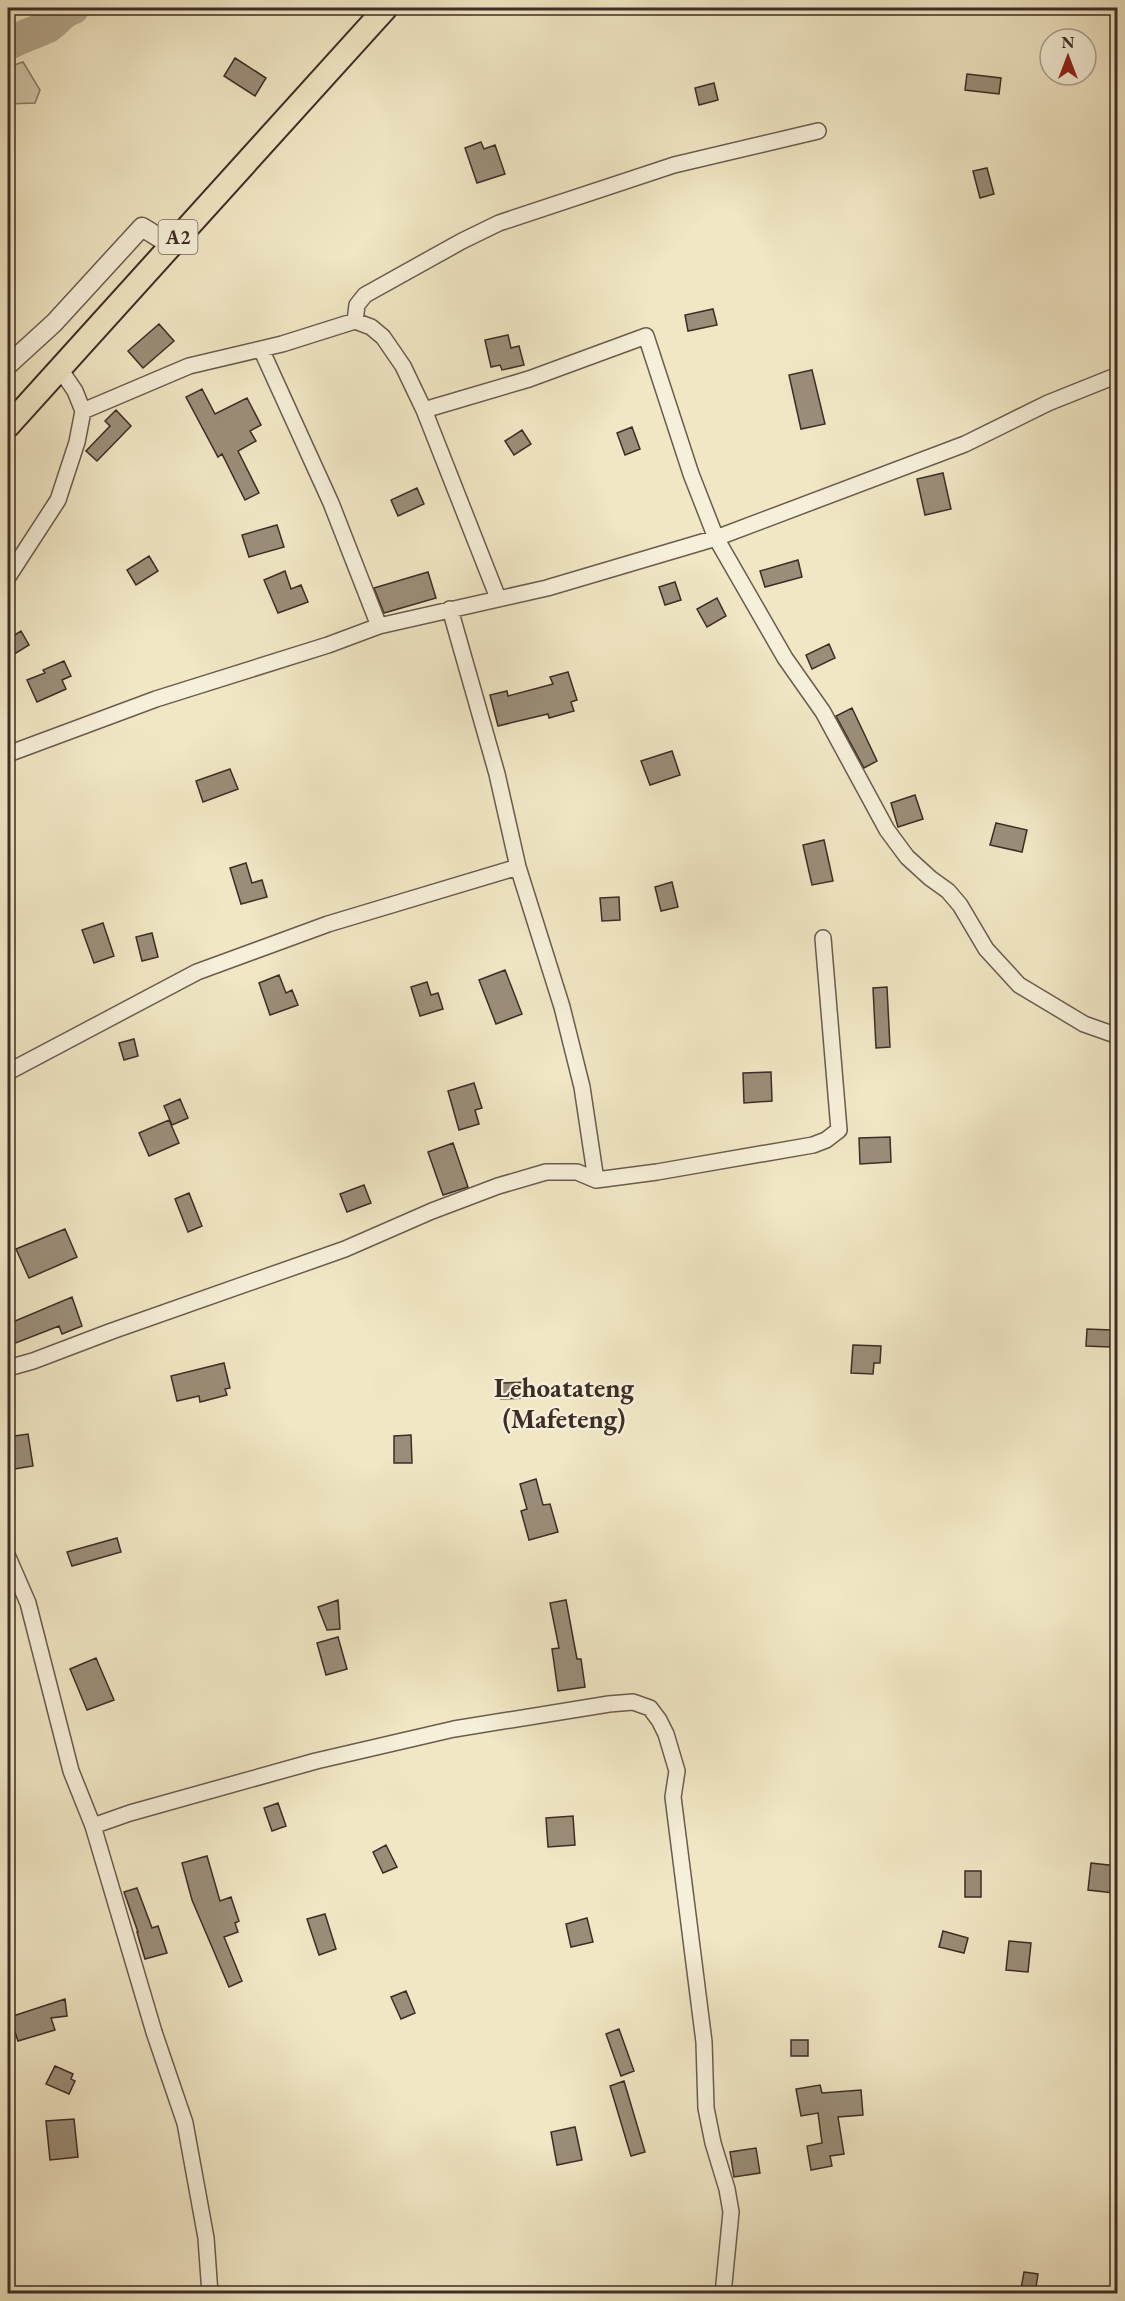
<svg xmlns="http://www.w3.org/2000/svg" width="1125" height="2301" viewBox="0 0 1125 2301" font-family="'EB Garamond',serif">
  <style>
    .green { fill: #d2c7aa; stroke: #887a68; stroke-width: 1.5 }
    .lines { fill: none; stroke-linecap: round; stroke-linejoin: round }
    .river { stroke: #b4a88f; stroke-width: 33 }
    .building { fill: #9b8e79; stroke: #3d2d26; stroke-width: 1.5 }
    .minor-casing { stroke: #6a5c4e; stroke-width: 18 }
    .tertiary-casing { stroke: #6a5c4e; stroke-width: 21 }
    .primary-casing { stroke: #3d2d26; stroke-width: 26 }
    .minor { stroke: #f6efd9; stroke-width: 15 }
    .tertiary { stroke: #f6efd9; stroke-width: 18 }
    .primary { stroke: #f1e7c5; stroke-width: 22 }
    .labels { text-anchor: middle; stroke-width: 4.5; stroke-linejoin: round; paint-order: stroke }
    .shield { fill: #f6efd9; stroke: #74675c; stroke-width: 1.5 }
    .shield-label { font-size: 20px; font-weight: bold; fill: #3d2d26 }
    .district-label { font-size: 27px; font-weight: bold; fill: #3d2d26; stroke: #f6efd9 }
  </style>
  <rect width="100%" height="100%" fill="#f1e7c5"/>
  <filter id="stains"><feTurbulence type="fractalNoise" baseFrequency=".00333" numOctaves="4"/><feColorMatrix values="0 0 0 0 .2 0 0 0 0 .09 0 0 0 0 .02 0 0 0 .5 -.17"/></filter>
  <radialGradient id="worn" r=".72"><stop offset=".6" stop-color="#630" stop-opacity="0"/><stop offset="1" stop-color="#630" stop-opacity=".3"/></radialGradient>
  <path class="green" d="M23,62l17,28 -5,13 -27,1v-37z"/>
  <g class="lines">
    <path class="river" d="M8,44c12,-7 26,-11 39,-17 10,-6 14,-16 26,-19"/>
  </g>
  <path class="building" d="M235,58l31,20 -11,18 -31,-20z
    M967,74l34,4 -2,16 -34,-4z
    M714,83l4,17 -19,5 -4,-17z
    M481,142l3,7 11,-4 10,29 -28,9 -12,-35z
    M987,168l7,26 -14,4 -7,-27z
    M713,309l4,16 -29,6 -3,-16z
    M159,324l15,17 -31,27 -15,-17z
    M508,335l3,13 8,-2 5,19 -22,5 -2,-5 -9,2 -6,-27z
    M812,370l13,54 -24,5 -12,-54z
    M202,389l13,25 32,-16 14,27 -11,6 6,10 -18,10 21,42 -14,7 -23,-46 -4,3 -32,-60z
    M116,410l15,16 -34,35 -11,-10 24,-25 -5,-5z
    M632,427l8,22 -15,6 -8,-22z
    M522,430l9,14 -17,11 -9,-14z
    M943,473l8,36 -26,6 -8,-36z
    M417,488l7,16 -26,12 -7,-16z
    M277,525l7,22 -35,10 -7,-22z
    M149,556l9,15 -22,14 -9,-15z
    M798,560l4,17 -37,10 -5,-16z
    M285,571l6,18 10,-4 7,17 -30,11 -14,-33z
    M428,572l8,26 -52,15 -10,-25z
    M675,582l6,18 -16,5 -6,-18z
    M717,598l9,18 -19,11 -10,-18z
    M21,631l8,14 -21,13v-19z
    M829,644l6,14 -23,11 -6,-14z
    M64,661l7,15 -9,4 4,9 -29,13 -10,-22 18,-7 -2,-3z
    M568,672l9,28 -6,2 3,9 -25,7 -1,-4 -50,12 -8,-31 17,-4 1,5 45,-12 -3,-7z
    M852,708l25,53 -13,7 -28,-52z
    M672,751l8,24 -30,10 -9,-24z
    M230,769l8,20 -35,13 -7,-21z
    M915,795l8,24 -25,8 -7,-24z
    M996,823l31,7 -5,22 -32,-7z
    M824,840l9,41 -21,4 -9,-40z
    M246,863l6,20 10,-3 5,17 -26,7 -11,-36z
    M672,882l6,25 -17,4 -6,-24z
    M619,897l1,23 -18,1 -2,-23z
    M103,923l11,33 -20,7 -12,-33z
    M152,933l6,24 -16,4 -6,-24z
    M505,970l17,44 -26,10 -17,-44z
    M279,975l7,18 6,-3 6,15 -28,10 -11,-32z
    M427,982l4,13 7,-2 5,16 -23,7 -9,-29z
    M887,987l3,60 -14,1 -3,-60z
    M134,1039l4,17 -14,4 -5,-17z
    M771,1072l1,29 -28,2 -1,-30z
    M474,1083l8,25 -7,2 4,14 -20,6 -11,-39z
    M180,1099l8,19 -16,7 -8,-19z
    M169,1120l10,23 -30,13 -10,-23z
    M890,1137l1,25 -31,2 -1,-26z
    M453,1143l15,44 -25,8 -15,-43z
    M364,1185l7,18 -24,9 -7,-18z
    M189,1193l13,33 -14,6 -13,-33z
    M65,1229l12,28 -48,21 -13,-29z
    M72,1297l10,29 -20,8 -3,-8 -51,20v-22z
    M1087,1329l24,1 -1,17 -24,-1z
    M853,1345l28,1 -1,17h-6l-1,11 -22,-1z
    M224,1363l6,25 -5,1 2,6 -27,7 -1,-6 -22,5 -6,-25z
    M528,1382v16l-27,1v-16z
    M28,1434l5,32 -25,4v-33z
    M411,1435l1,28h-18v-27z
    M536,1479l7,26 7,-1 8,28 -29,8 -8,-29 6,-2 -7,-25z
    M117,1538l4,14 -49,14 -5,-14z
    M338,1600l2,29 -13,1 -9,-23z
    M566,1600l11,59h4l4,28 -27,4 -6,-42 7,-1 -9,-45z
    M338,1637l9,32 -21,6 -9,-32z
    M96,1658l18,42 -27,10 -17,-41z
    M278,1803l8,23 -14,5 -8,-23z
    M573,1816l2,29 -27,2 -2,-29z
    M386,1845l11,22 -14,6 -10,-21z
    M207,1856l13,45 11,-4 8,24 -4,2 3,9 -14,5 18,44 -13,6 -37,-87 -10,-37z
    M1091,1863l26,3 -3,27 -26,-3z
    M965,1871h16v26h-16z
    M137,1888l15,40 6,-2 9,27 -22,6 -8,-27h1l-14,-40z
    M325,1914l11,35 -17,6 -12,-36z
    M587,1918l6,24 -22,5 -5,-23z
    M943,1931l25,7 -4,15 -25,-6z
    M1009,1941l22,2 -3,29 -22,-2z
    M406,1991l9,22 -14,6 -10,-22z
    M65,1999l2,17 -16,2 4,12 -37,11 -8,-24z
    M619,2029l15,42 -13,5 -15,-42z
    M791,2040h17v16h-17z
    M55,2066l18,8 -2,5 4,2 -6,13 -23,-10z
    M624,2081l21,71 -14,4 -21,-70z
    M820,2085l2,8 39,-3 2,25 -25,2 6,37 -14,2 2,10 -21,4 -4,-24 15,-3 -4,-30 -17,3 -5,-27z
    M74,2119l4,38 -28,3 -4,-39z
    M575,2127l7,33 -25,5 -6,-33z
    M756,2148l4,25 -26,4 -4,-25z
    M1024,2272l14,2 -3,20h-15z"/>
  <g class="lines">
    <defs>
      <path id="minor" d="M355,321l2,-16 8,-10 97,-54 37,-18 175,-58 144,-34
        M261,349l70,154 48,123
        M424,410l105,-31 117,-43 45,138 25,64 69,120 38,54 64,118 20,27 23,21 18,13 12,14 26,44 33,36 65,39 34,12
        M83,411l106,-45 93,-22 73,-23 16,6 12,10 20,29 21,44 74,188
        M8,577l50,-77 19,-58 6,-31 -8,-20 -15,-22
        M450,609l47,165 21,93 44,140 20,80 14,93
        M8,754l148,-55 172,-54 51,-19 168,-38 169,-50 249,-94 83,-41 70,-28
        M8,1072l189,-100 131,-48 190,-57
        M8,1368l25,-7 79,-30 233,-82 87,-38 66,-25 48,-14h31l19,8 61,-8 156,-27 13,-5 13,-10 -16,-192
        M8,1557l20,46 43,168 22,55 37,-13 186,-52 138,-32 155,-25 24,-2 17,6 9,12 7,14 11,37 -4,26 31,245 2,66 7,35 14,46 4,23 -8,82
        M93,1826l61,206 31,91 21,115 4,56"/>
      <path id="tertiary" d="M8,365l46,-42 88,-96 29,18"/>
      <path id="primary" d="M8,426l378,-418"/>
    </defs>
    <use href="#minor" class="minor-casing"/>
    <use href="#tertiary" class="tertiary-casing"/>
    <use href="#primary" class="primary-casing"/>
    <use href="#minor" class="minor"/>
    <use href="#tertiary" class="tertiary"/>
    <use href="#primary" class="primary"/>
  </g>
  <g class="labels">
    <rect class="shield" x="158.5" y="220" width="39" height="34" rx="4.5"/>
    <g class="shield-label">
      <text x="178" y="244">A2</text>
    </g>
    <g class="district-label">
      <text x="564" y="1397">Lehoatateng<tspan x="564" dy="31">(Mafeteng)</tspan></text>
    </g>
  </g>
  <rect width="1125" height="2301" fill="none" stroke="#f1e7c5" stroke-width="30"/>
  <rect x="9" y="9" width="1107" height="2283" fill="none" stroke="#3d2d26" stroke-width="3"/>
  <rect x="15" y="15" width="1095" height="2271" fill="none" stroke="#3d2d26" stroke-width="1.5"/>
  <g transform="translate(1068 57)"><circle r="28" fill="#f6efd9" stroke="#aca191" stroke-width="1.5"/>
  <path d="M0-4.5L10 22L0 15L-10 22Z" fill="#8f2418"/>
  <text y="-9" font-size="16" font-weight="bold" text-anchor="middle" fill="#3d2d26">N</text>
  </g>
  <rect width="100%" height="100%" filter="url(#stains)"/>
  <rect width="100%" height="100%" fill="url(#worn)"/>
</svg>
